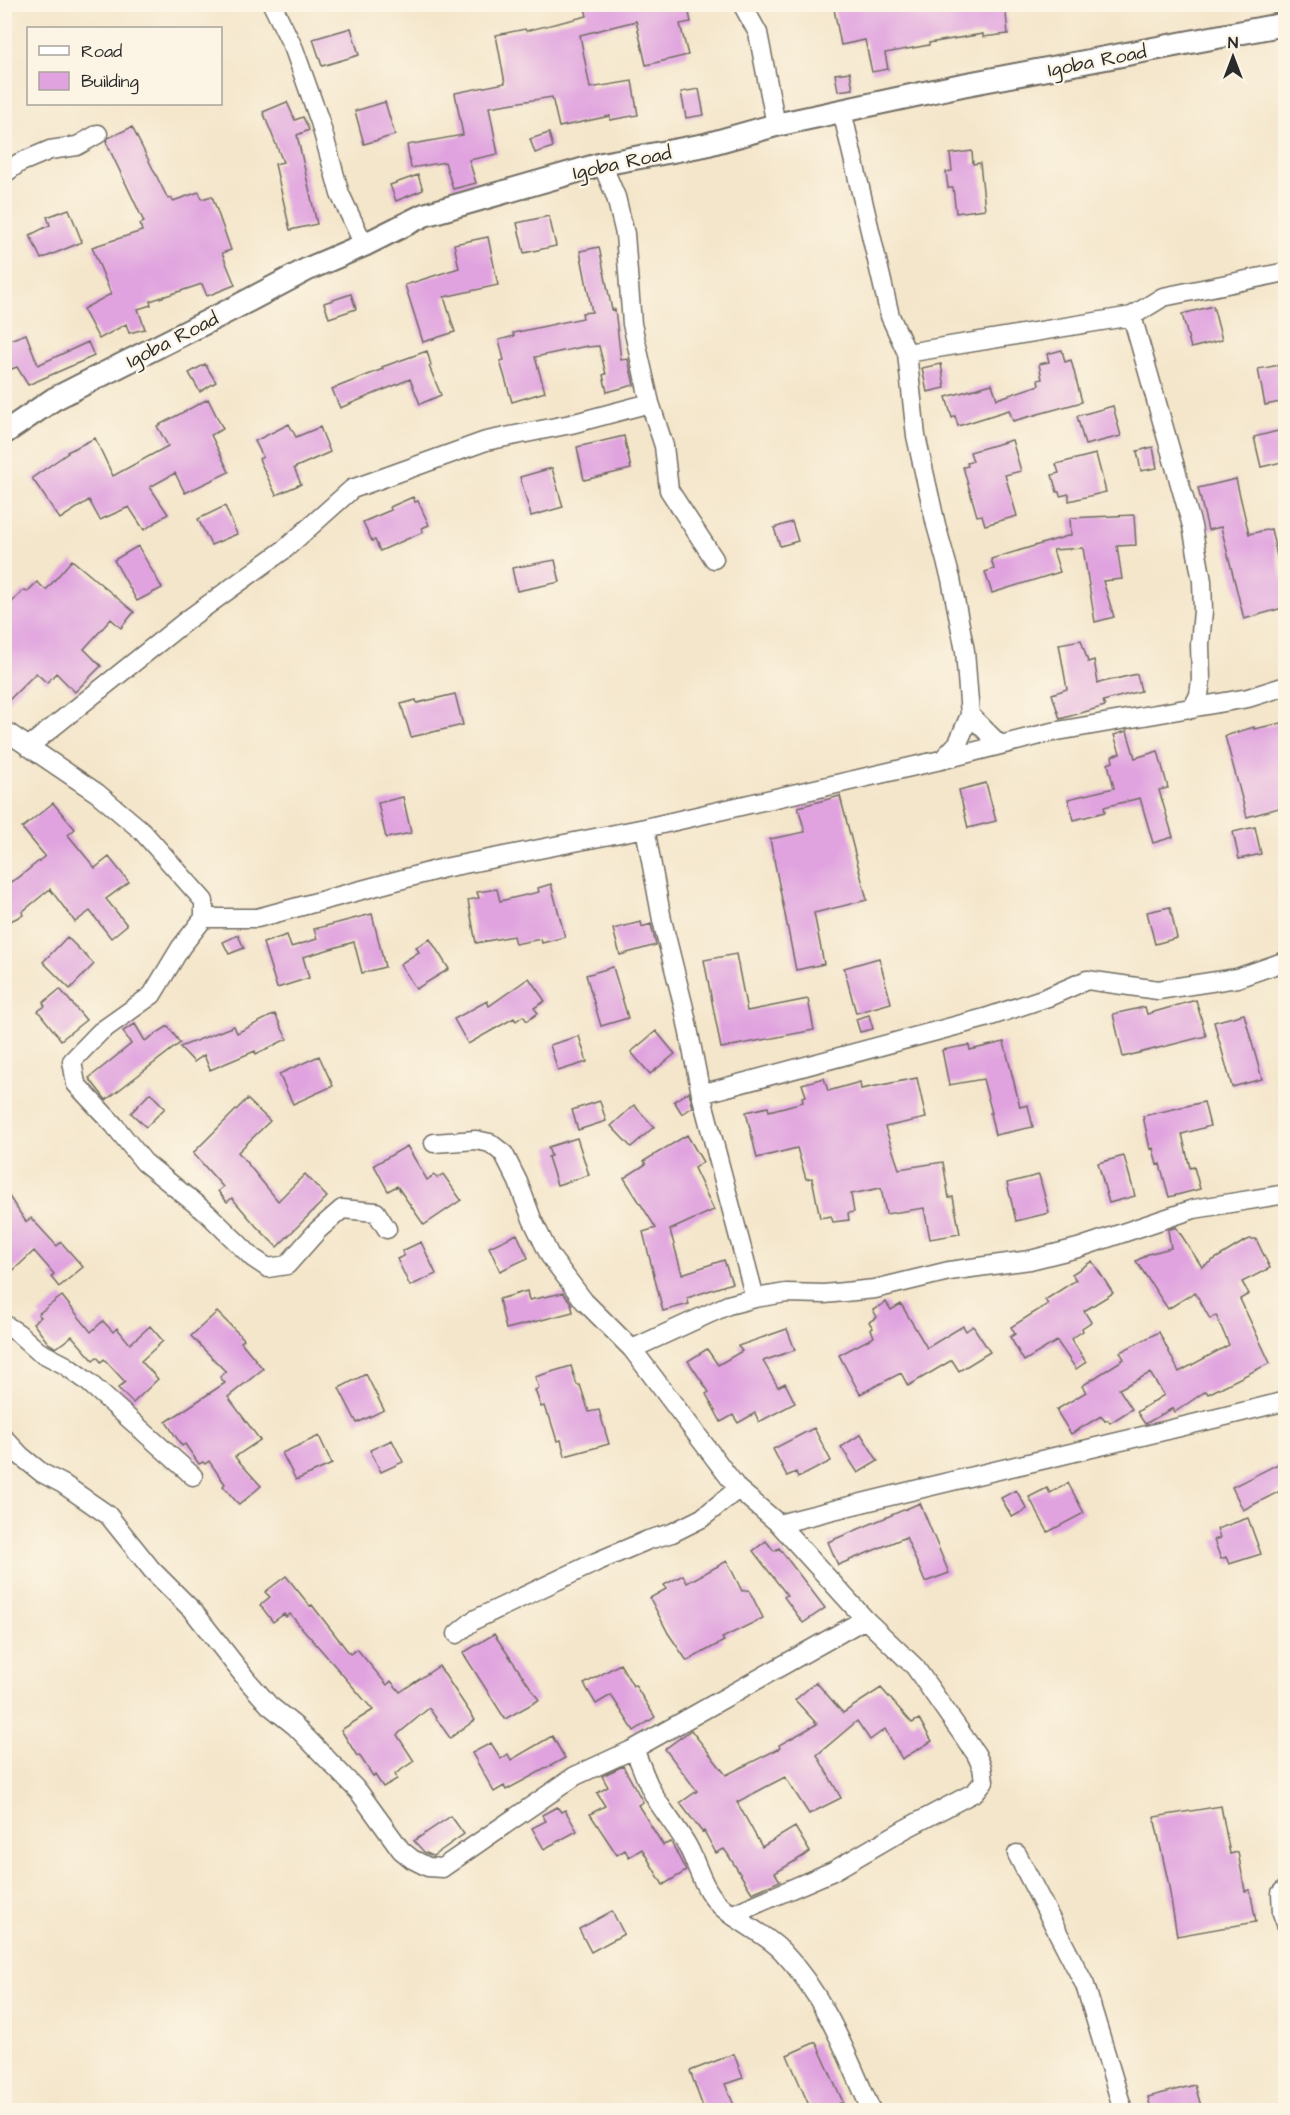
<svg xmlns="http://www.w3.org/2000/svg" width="1290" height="2115" viewBox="0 0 1290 2115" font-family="'Architects Daughter',sans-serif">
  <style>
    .building { fill: #e0a3df }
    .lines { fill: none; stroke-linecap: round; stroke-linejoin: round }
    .minor-casing { stroke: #716c63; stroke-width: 21 }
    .tertiary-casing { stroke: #716c63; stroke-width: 26 }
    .minor { stroke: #fff; stroke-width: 18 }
    .tertiary { stroke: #fff; stroke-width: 22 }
    .labels { text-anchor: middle; stroke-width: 4.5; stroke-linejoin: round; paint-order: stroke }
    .street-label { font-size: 20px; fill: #2b2b2b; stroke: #fcf5e5 }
  </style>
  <rect width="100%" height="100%" fill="#fcf5e5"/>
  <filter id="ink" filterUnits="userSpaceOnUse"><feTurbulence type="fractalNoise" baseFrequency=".0167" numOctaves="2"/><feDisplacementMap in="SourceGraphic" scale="12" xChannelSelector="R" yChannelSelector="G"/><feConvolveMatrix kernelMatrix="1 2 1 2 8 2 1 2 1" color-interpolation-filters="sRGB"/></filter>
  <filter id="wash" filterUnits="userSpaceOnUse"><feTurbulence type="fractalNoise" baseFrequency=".008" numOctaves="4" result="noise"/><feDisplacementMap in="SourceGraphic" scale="24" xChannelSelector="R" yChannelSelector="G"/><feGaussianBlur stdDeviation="1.35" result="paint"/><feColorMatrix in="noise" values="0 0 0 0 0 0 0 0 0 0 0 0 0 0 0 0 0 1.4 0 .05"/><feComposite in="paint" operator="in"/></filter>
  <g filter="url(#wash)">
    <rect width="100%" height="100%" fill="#f4e6cb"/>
    <g id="blocks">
      <path class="building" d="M584,4h103l4,18 -11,2 8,31 -42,10 -10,-44 -56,14 10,53 42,-7 6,34 -28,5v-4l-51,11 -7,-30 -63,10 9,47 -29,6 7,23 -23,6 -8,-27 -34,6 -4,-23 56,-10 -8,-42 50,-10 -9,-48 29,-6 1,2 61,-15z
        M833,4h172l3,30 -25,3v-3l-54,9v2l-44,8 3,16 -16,3 -7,-32 -24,5z
        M351,28l8,27 -37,11 -9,-27z
        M850,72l3,17 -15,2 -3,-17z
        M699,89l5,26 -18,3 -5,-26z
        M287,102l8,18 8,-3 6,13 -12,5 20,89 -27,6 -15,-66 8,-2 -20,-50z
        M385,102l10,33 -31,9 -9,-33z
        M132,127l36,72 4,-1 1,3 26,-9 3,7 10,-3 19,54 -9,3 13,32 -28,11 -5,-12 -52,17 1,4 -13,4 7,20 -16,4 -3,-9 -27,15 -16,-30 28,-15 -19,-47 50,-16 -2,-7 4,-2 -38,-80 2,-4z
        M549,133l4,14 -18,6 -5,-14z
        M972,151l1,13 7,-1 5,46 -29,4 -3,-25h-5l-2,-16 6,-1 -2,-17z
        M418,175l5,15 -27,11 -6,-16z
        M69,209l13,33 -41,17 -11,-24 20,-10 -3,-8z
        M549,216l7,30 -32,7 -7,-30z
        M488,237l10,48 -54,12 11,35 -32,10 -18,-57 54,-17 -5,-24z
        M599,247l13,63 3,-1 6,51 7,-1 6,26 -27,7 -4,-17 3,-1 -7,-28 -12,1v-1l-52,11 10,35 -33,10 -12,-41 4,-1 -5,-20 15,-4 -1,-3 70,-15 -1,-5 10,-1 -12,-61z
        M351,294l5,15 -27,9 -5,-15z
        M1213,306l9,34 -31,8 -9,-34z
        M26,334l12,31 50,-23 6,14 -66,29 -11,-18 -13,5v-30z
        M1062,350l3,12 6,-2 11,42 -69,19 -4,-11 -51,16 -3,-10 -3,2 -6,-21 46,-13 5,15 42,-14 -1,-5 4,-1 -3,-15 10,-2 -2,-8z
        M427,351l4,14 -2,1 12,29 -21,9 -10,-25 -70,29 -8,-19 51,-20 -1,-2z
        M205,364l11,18 -16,10 -11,-19z
        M941,364l4,24 -18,4 -5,-24z
        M1286,364v37l-21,4 -7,-36z
        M208,399l15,30 -12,6 18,37 -44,21 -10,-20 -25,14 18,27 -24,16 -15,-23 -29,13 -11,-20 -29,19 -28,-41 36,-25 -1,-1 28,-14 18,38 55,-30 -11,-20z
        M1113,406l8,30 -36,9 -8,-29z
        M289,424l7,13 24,-10 10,25 -36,16 7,16 -25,11 -17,-36 4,-2 -8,-16z
        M1286,429v32l-25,6 -7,-30z
        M624,436l7,33 -47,11 -7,-33z
        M1012,440l9,31 -16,4 12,41 -32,9 -3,-10 -5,1 -14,-49 5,-1 -1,-3 6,-2 -3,-9z
        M1153,447l4,21 -16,3 -4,-20z
        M1096,454l10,38 -37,9v-7l-9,2 -1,-4h-2l-5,-17 7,-2 -3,-9z
        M552,468l11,39 -32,9 -11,-39z
        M1236,479l13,55 22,-5 11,50 4,-1v29l-42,12 -23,-92 -13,3 -10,-42z
        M413,497l2,5 3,-1 11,24 -7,3 1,4 -43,19 -5,-11 -3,1 -9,-19 28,-12 -1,-3z
        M225,506l12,28 -26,11 -13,-26z
        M1134,515l2,30 -19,1 5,33 -19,2 11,36 -19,5 -12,-74 -30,2 7,22 -68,21 -7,-21 9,-3 -3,-10 80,-24 -1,-17z
        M792,522l6,19 -18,5 -6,-18z
        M138,546l24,42 -25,13 -23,-41z
        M72,560l62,52 -13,16 -10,-9 -27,30 17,17 -26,26 -19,-19 -9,10 -11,-10 -32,32v-95l20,-20 3,2 10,-10 9,8z
        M555,560l5,22 -43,9 -5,-23z
        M1081,640l7,22 6,-2 4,23 39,-9 4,17 -38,10 2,5 -45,13 -8,-25 15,-5 -8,-45z
        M455,694l8,31 -52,12 -10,-33 15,-4 1,3z
        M1286,722v84l-39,11 -22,-81 29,-9v2z
        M1127,731l8,27 23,-7 10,37 -9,2 14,47 -20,6 -13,-45 -36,9 1,5 -31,8 -6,-21 46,-11 -6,-24 5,-2 -1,-6 8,-3 -6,-18z
        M986,783l10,38 -28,7 -9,-38z
        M840,796l27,104 -53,13 10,51 -28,6 -26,-131 35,-7 -7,-25z
        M403,797l8,36 -25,5 -8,-35z
        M53,803l22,26 -7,6 27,33 14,-11 20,25 -23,17 21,26 -16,13 -21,-27 -15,11 -25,-33 -28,23 1,3 -19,9v-39l14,-7 27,-22 -23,-28z
        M1255,827l6,27 -22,5 -6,-27z
        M551,884l14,53 -23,6 -1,-4 -26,5 -2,-8 -37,7 -8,-43 11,-2 -2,-6 20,-3 3,12 39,-9 -1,-4z
        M1170,907l7,31 -22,6 -8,-32z
        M372,914l13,53 -23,6 -8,-31 -51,15 6,21 -32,10 -14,-45 24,-8 4,12 26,-8 -3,-10z
        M641,922l1,5 9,-3 5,21 -36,10 -7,-26z
        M238,935l6,13 -15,6 -6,-12z
        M67,937l27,27 -24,25 -27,-27z
        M430,939l19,30 -33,20 -16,-25 19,-12 -3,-5z
        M736,954l11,57 61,-12 6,31 -93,18 -17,-88z
        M879,958l12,45 -35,10 -12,-45z
        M613,967l15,51 -27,8 -15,-51z
        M529,978l16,23 -11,7 4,5 -11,8 -4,-5 -7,5 -2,-3 -46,26 -14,-25 33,-18 2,5z
        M60,989l26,31 -25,20 -23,-29 7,-5 -2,-3z
        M1196,1000l10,36 -83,21 -10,-43 32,-7 2,7z
        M275,1014l12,25 -31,15 -1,-3 -45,19 -6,-15 -10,7 -14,-15 54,-21 3,7z
        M1244,1014l18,65 -30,8 -18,-65z
        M869,1015l4,14 -13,3 -4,-13z
        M135,1024l10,17 23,-15 12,17 -74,57 -17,-22 42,-34 -8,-13z
        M656,1031l19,23 -25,20 -19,-22z
        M579,1036l8,26 -29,9 -8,-26z
        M1004,1042l16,65 8,-2 5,22 -38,8 -5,-22h2l-9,-34 -34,6 -7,-35 27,-5 1,5z
        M319,1056l14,30 -40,18 -14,-30z
        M824,1078l4,13 32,-9 1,7 56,-11 9,40 -41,9 14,42 44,-7 6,36 4,-1 7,37 -30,5 -6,-31 -38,6 -5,-26 -30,6 3,18 -6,1 1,7 -16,2 -2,-6 -11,2 -8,-40 -6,1 -9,-31 -40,10 -11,-46 22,-5 1,4 34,-9 -1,-5 4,-1 -4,-12z
        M689,1092l4,15 -11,7 -8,-13z
        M150,1093l15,15 -19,19 -15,-14z
        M247,1099l23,22 -32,31 40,49 27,-27 22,23 -50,50 -21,-21 -24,-28 -5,4 -9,-11 5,-4 -30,-34z
        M600,1101l6,20 -28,9 -6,-20z
        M1204,1102l6,24 -28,8 8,34 4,-1 6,22 -31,8 -9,-33 -3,1 -4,-17 -3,1 -7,-33z
        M634,1105l20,22 -23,20 -20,-21z
        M687,1135l16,27 -9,6 20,42 -44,20 12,44 42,-14 8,23 -45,15 2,6 -26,7 -20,-79 13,-4 -32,-50 22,-14 -2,-3z
        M577,1138l12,37 -32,10 -9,-28 3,-1 -3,-9z
        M407,1146l20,34 7,-5 3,3 6,-4 18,26 -37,25 -27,-39 -9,5 -14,-26z
        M1124,1156l11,40 -26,7 -11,-40z
        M1039,1175l10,38 -33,8 -9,-38z
        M4,1189l22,33 5,-4 26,28 4,-4 22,25 -24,20 -8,-10 3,-3 -20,-23 -30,28z
        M1176,1227l26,40 41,-25 7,-3h6l14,29 -28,14 7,12 -9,5 30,64 -62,31 -2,-3 -31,21 -2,-4 -28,16 -8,-12 27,-17 -14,-22 -31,16 13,20 -22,14 -2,-3 -3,1 -4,-5 -30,18 -15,-24 30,-18 -4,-6 42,-27 -4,-7 39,-20 20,40 50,-27 -13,-30 -6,4 -15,-27 -27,17 -32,-48 12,-7 23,-6 -3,-18z
        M517,1234l11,24 -28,13 -11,-24z
        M421,1242l15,32 -26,12 -13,-27 7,-3 -2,-5z
        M1092,1261l21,32 -29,18 7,11 -9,6 1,3 -12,8 15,23 -10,7 -19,-28 -33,20 -14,-24 5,-3 -4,-7 37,-23 -3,-4 31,-20 -4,-6z
        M527,1291l2,9 34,-7 8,10 2,9 -67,17 -7,-30z
        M62,1296l29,36 12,-11 10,11 4,-4 13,16 20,-18 13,15 -22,20 17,18 -25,24 -15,-15 7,-6 -21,-23 -3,3 -4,-5 -4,3 -21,-24 -16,12 -8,-5 -15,-20 8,-6 -3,-3z
        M886,1302l5,8 10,-6 26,44 36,-22 3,5 7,-5 17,26 -31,19 -7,-11 -44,26 -7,-13 -41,21 -21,-39 35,-18 -3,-8 2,-1 -4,-6 8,-5 -4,-7z
        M217,1312l27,27 -3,3 22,27 -35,28 32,43 -25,17 26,29 -22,19 -16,-19 2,-2 -16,-23 -4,3 -2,-2 -4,2 -14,-20 -3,2 -16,-24 59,-39 -5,-6 6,-5 -35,-36z
        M787,1329l8,21 -32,11 15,26 7,-4 10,20 -36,19 -4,-9 -17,10 -5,-8 -12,7 -15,-28 3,-2 -21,-31 19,-12 11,16 24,-14 -4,-5z
        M571,1366l6,19h3l9,27 10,-2 10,34 -44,12 -4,-16 -4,1 -8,-26h-2l-3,-9 -3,1 -6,-17 4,-2 -4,-11z
        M366,1374l18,36 -27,13 -18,-35z
        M814,1428l17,33 -33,17 -2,-6 -9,4 -14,-27z
        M861,1434l17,27 -20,12 -17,-26z
        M319,1436l13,28 -36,16 -14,-27z
        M392,1440l11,22 -22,10 -11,-22z
        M1286,1460v28l-43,22 -11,-23z
        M1068,1483l16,30 -36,19 -19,-35 18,-9 3,5z
        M1016,1490l11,19 -15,8 -11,-19z
        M920,1503l29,70 -24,9 -19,-45 -68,28 -10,-23z
        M1248,1518l13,36 -32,10 -3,-7 -5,2 -7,-19 6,-2 -3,-9z
        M766,1541l8,10 5,-3 46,60 -22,15 -19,-26 3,-2 -34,-44z
        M727,1561l15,30 7,-1 14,28 -41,20 2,3 -37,20 -19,-28 -18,-35 16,-9 -2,-4 19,-10 4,8z
        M286,1576l24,30 2,-1 38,49 7,-5 30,36 4,-4 9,11 39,-26 36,54 -25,18 -21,-30 -32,27 17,26 -19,13 2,5 -14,8 -8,-12 -2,1 -14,-21 -2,1 -16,-26 32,-20 -83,-96 -4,3 -2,-3 -11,8 -13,-17 10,-8 -5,-5z
        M494,1634l45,66 -34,19 -42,-66z
        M620,1664l13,22 2,-1 20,32 -21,14 -23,-36 -15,9 -12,-20z
        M816,1682l27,31 38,-25 31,35 7,-4 13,22 -30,18 -17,-30 -15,11 -13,-19 -40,34 24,43 -32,16 -24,-37 -48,25 25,45 33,-20 15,25 -35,21 5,8 -28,12 -25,-40 -3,-4 -8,4 -12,-22 -2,1 -22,-29 17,-12 -32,-42 26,-19 35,45 54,-27 -1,-3 38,-21 -22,-24z
        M552,1736l13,22 -59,32 -2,-4 -10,6 -22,-39 19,-10 10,16 7,-5 3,6z
        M623,1766l20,36 -5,3 25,40 8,-3 15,29 -23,14 -21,-36 -13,8 -4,-7 -8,5 -27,-41 15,-8 -8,-13 11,-6 -6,-11z
        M1221,1806l9,48 8,-2 7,39 5,-1 6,32 -79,14 -9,-55 -14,-64z
        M557,1807l4,5 4,-2 12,21 -33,18 -12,-21 14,-7 -4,-6z
        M451,1816l13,18 -31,22 -9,-4 -10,-11z
        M612,1911l12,23 -33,18 -12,-23z
        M816,2042l27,60 -20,8h-12l-24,-55z
        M734,2054l9,24 -18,6 11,26h-32l-14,-39z
        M1195,2085l7,25h-51l-3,-13z"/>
    </g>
  </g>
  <g filter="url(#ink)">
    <use href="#blocks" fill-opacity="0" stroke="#716c63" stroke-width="1.5"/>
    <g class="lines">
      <defs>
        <path id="minor" d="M272,4l22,45 26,73 20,72 24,51
          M742,4l16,29 18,92
          M842,111l48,205 17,37 9,83 20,89 15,54 14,72 5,64 -12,28 -16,17
          M602,164l14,33 9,37 7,90 18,79 14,43 5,44 45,69
          M4,174l15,-11 31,-13 27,-4 21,-12
          M1132,316l60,210 10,55 1,30 -3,33 1,36 -2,15 -7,14
          M907,353l225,-37 31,-19 123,-25
          M970,715l29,29
          M4,730l93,63 44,37 63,71v17l-23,29 -29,48 -52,37 -28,29 4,23 38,41 30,37 64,52 45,44 15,10 19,-3 31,-35 24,-21 34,3 11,17
          M28,747l159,-127 98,-71 67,-60 134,-48 85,-17 79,-21
          M645,828l17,92 22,88 17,86 54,204
          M204,918h53l187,-50 201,-40 296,-68 111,-28 196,-34 38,-12
          M701,1094l284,-76 63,-21 39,-17 71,10 79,-12 49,-17
          M434,1143l42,-3 14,3 14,11 14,28 14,37 18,37 34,45 48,48 106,140 41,35 86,95 50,48 61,87 6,13 2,14 -9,11 -70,37 -72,42 -102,44
          M4,1324l14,9 20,18 27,14 22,16 106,95
          M632,1349l96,-44 27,-7 31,-5 38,1 51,-5 74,-18 81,-11 48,-12 116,-39 92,-15
          M4,1438l17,18 21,17 21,11 45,31 44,55 42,42 53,68 22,25 26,21 64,66 42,58 11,9 16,8 14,1 133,-92 59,-27 231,-130
          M779,1524c168,-44 338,-80 507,-123
          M457,1634l17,-14 122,-58 52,-22 24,-7 30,-15 36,-29
          M634,1749c7,16 13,35 22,50 10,16 22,30 31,46 9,16 13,35 24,50 18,25 50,34 71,56 43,45 65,104 89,159
          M1017,1854l68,131 38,125
          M1286,1888l-5,5 1,20 4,11"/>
        <path id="tertiary" d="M4,433l50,-34 182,-92 72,-38 56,-24 60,-30 178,-51 103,-19 71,-20 186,-40 324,-61"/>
      </defs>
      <use href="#minor" class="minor-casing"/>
      <use href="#tertiary" class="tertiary-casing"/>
      <use href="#minor" class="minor"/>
      <use href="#tertiary" class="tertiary"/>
    </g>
  </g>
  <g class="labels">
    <g class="street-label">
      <text transform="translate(1097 60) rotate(-11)" y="7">Igoba Road</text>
      <text transform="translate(622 162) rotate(-12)" y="7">Igoba Road</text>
      <text transform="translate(172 339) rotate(-27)" y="7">Igoba Road</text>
    </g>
  </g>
  <rect width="1290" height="2115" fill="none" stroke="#fcf5e5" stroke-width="24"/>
  <rect x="27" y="27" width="195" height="78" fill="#fcf5e5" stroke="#a8a49b" stroke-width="1.5"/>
  <rect x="39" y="46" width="30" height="9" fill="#ffffff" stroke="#a8a49b" stroke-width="1.5"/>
  <text x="81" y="57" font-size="18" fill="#2b2b2b">Road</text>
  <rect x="39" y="72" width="30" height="18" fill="#e0a3df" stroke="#a8a49b" stroke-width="1.5"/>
  <text x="81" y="87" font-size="18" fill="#2b2b2b">Building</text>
  <g transform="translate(1233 57)" stroke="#fcf5e5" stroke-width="4.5" paint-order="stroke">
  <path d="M0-4.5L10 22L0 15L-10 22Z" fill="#2b2b2b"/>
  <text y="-9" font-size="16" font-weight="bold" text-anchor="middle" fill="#2b2b2b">N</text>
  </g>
</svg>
